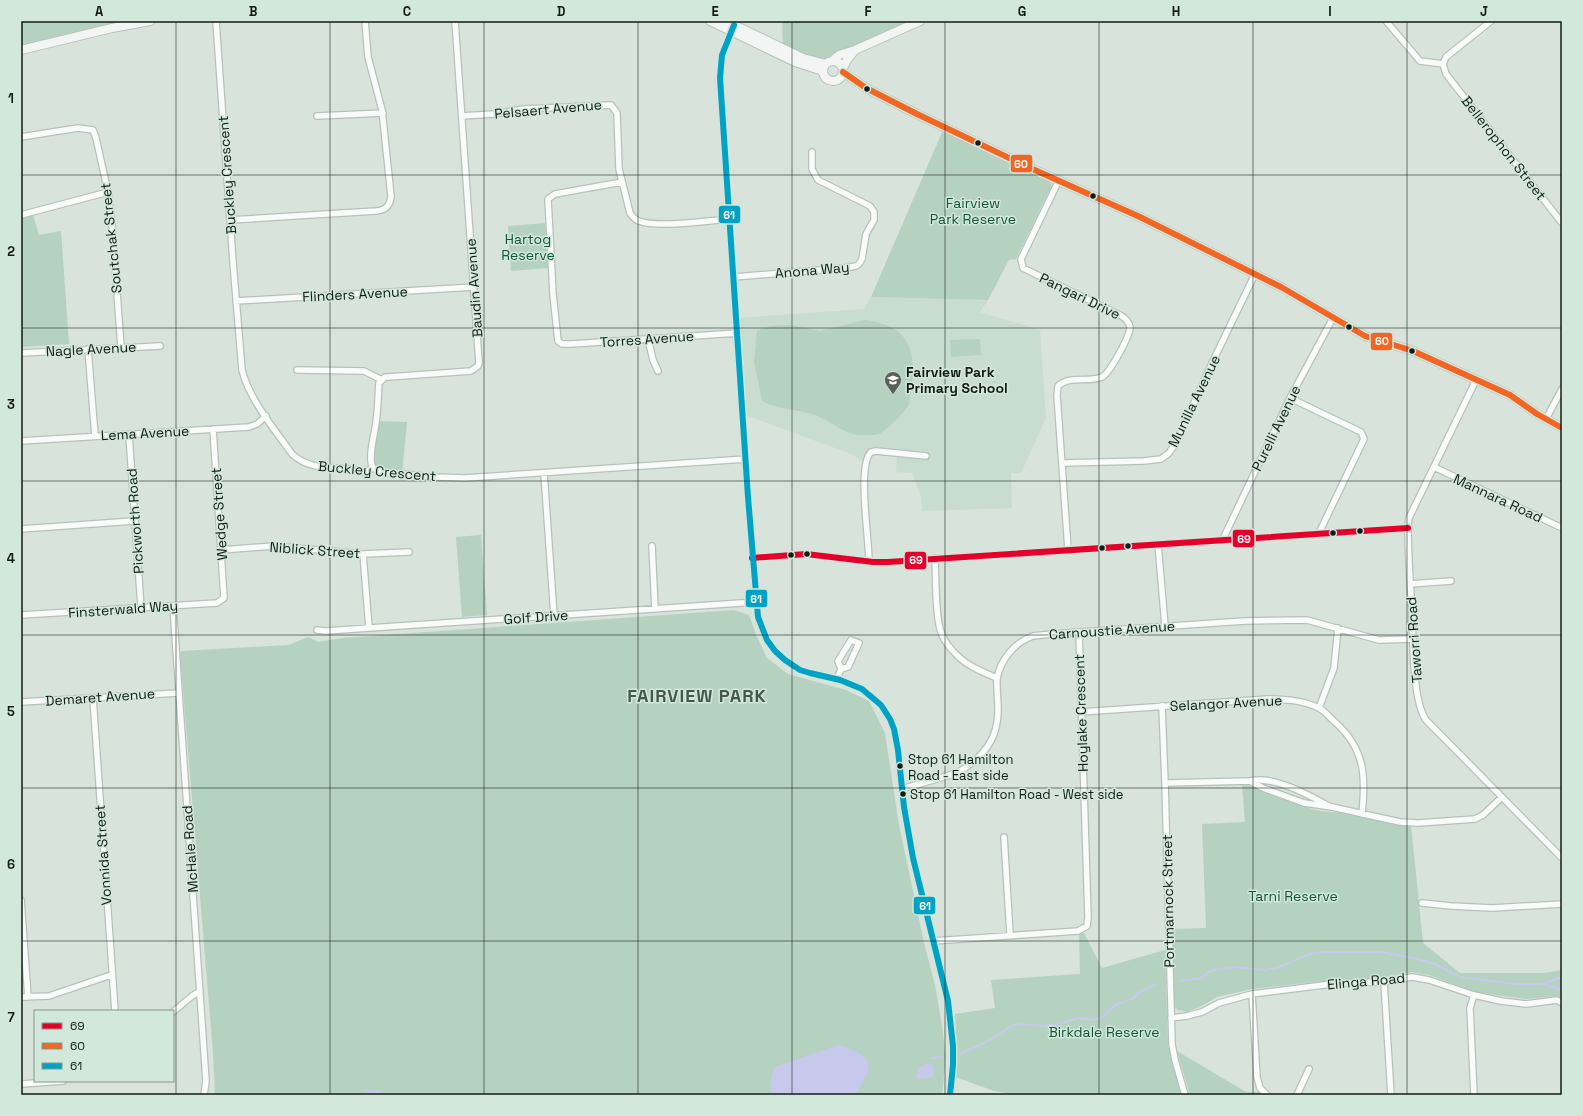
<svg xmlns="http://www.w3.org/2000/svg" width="1583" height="1116" viewBox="0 0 1583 1116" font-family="'Space Grotesk',sans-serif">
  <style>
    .built { fill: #c8ddd0 }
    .green { fill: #b5d1c0 }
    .water { fill: #c6c9ec }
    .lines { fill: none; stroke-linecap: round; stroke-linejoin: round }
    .stream { stroke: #c6c9ec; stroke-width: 2 }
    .street-casing { stroke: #b7c1ba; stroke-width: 8 }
    .secondary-casing { stroke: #b7c1ba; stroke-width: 10 }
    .street { stroke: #f9fbfa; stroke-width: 5.5 }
    .secondary { stroke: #f3f5f5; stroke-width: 8 }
    .bus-1-casing { stroke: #d2e8da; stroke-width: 9 }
    .bus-2-casing { stroke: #d2e8da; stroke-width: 9 }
    .bus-3-casing { stroke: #d2e8da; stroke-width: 9 }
    .bus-1 { stroke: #e4002b; stroke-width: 6 }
    .bus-2 { stroke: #f26522; stroke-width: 6 }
    .bus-3 { stroke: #01a2c5; stroke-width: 6 }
    .grid { fill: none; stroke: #131b16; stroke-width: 1; stroke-opacity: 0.55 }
    .bus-dot { fill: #131b16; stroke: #d2e8da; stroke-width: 1.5 }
    .labels { text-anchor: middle; stroke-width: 3; stroke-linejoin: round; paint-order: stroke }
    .bus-label { font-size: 13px; fill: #131b16; stroke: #d2e8da; text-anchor: start }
    .street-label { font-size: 14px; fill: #131b16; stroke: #d2e8da }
    .park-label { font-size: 14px; fill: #135536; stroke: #d2e8da }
    .poi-label { font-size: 14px; font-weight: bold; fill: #131b16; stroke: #d2e8da; text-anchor: start }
    .district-label { font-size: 18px; font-weight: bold; letter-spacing: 1px; fill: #46584d; stroke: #d2e8da }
    .line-badge { stroke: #d2e8da; stroke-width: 1.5 }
    .badge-label { font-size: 11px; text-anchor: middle; font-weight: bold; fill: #fff }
    .neatline { fill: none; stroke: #131b16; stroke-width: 1.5 }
    .grid-label { font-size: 13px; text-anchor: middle; font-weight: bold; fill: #131b16 }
  </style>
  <rect width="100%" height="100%" fill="#d7e3db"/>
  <path class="built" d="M871,297l117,3 -8,12 60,18 6,88 -25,55h-10l1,35 -90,3 -1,-15 -9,-23 -16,-1 1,-19 -21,-2 -11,12 -14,-9 -108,-40 -6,-96 127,-9z"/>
  <path class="green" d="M21,21h124l-124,29z
    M782,21h143l-75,36 -13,4 -34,-3 -20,-10z
    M943,130l106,50 2,4v3l-35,72 -7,1 -21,40 -117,-3z
    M33,215l6,20 22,-4 8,113 -48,3v-129z
    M545,223l3,45 -37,3 -3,-45z
    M865,320c13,2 32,6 40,19 10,15 9,35 6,53 -1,3 -1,9 -2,12 -4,8 -22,26 -30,30 -3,1 -9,1 -12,1 -25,2 -36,-17 -59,-22 -16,-4 -30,-4 -46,-12l-8,-39 3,-31 14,-5 18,-1 31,6z
    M980,339l1,16 -30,2 -1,-17z
    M377,421l30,1 -5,52 -29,-6 -2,-18z
    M481,535l6,80 -25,2 -6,-80z
    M734,610l15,5 8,22 10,21 21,16 58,16 23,11 16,32 14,92 25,118 11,42 7,41 4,31 -4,38h-727l-2,-42 -33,-400 2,-2 107,-6 19,-8 10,5 25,-4z
    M1242,785c25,2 47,17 70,24 12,4 24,2 36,5 21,5 41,10 63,11l12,118 37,30h84l18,-3v27l-6,-1 -29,3 -24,-3 -27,-4 -47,-17 -17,-3 -43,8 -28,-1 -89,10 -35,8 -17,10 -13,5 -9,-2 -3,-3 -1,-4 -3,-74 35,-1 -4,-104 43,-2z
    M1079,933h5l18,35 63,-18 3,95 14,50h-164l-24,-4 -38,-14 1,-30 -2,-33 40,-6 -4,-28 89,-6z
    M1177,1051l69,41h13l2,3h-71z"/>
  <path class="water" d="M838,1045c6,0 11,4 17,6 26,12 8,27 1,44h-85c0,-11 -2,-21 6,-29z
    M925,1064h7l2,6 -1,7 -16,2 -1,-2 3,-10z
    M370,1090l11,1 4,4h-26z"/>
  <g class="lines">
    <path class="stream" d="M1181,981l21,-3 6,-6 15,-4 13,-1 29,3 14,-3 28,-12 14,-3h60l37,7 17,5 25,13 54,7h29l19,6
      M1543,984l19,-7
      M960,1054l32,-15 21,-14 9,-1 21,2 14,-2 21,-6 16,2 7,-2 14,-13 19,-7 7,-7 16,-7
      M933,1058l10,-1"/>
    <defs>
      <path id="street" d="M216,21l17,241 9,108c7,29 33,60 50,84 17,16 39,13 60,15 4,0 8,3 12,3l9,-4 8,4 54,5 30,1 281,-19
        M1386,21l34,40 23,3
        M1491,21l-45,36 -3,7 3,10 116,149
        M733,29l-11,26 -2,23 28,419 10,120 9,23 8,11 10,9 15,10 10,3 30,7 22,9 19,16 9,14 4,10 4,21 6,57 9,51 35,143 5,45v19l-3,30
        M317,116l66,-3
        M462,116l32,-2 30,-5 87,-4 6,8 2,56 11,44c3,4 5,7 9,8 18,7 70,0 91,-2
        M21,137l57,-9 15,2 3,8 12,54 4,33 9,122
        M1059,180l-38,79 2,9 97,47c5,3 9,6 10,12 0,9 -20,46 -28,50 -14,6 -33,-2 -44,9l-1,9 11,154
        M622,182l-67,12 -7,5 5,95 5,47 4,3h9l167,-11
        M21,215l87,-23
        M230,220l146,-9c10,-1 14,-5 15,-15l-9,-86 -14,-53 -3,-36
        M734,277l111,-9 11,-2 3,-2 3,-5 4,-25 8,-14v-8l-4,-6 -52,-26 -6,-11v-17
        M236,301l238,-14
        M648,339l5,21 5,11
        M88,349l7,87
        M21,353l139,-7
        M297,370l67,1 18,9
        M1476,380l-67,138 -1,7c0,29 2,58 4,86 1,26 0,89 14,109l136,138
        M1290,398l71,34 3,7 -45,94
        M1546,419l16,-30
        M129,435l12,172
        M21,441l228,-14 8,-3 9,-8
        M1063,463l81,-2 17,-2 8,-6 7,-10 37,-82 42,-87
        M1434,467l128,61
        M373,468c-6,-9 2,-35 3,-46 2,-13 2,-26 3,-39l6,-6h3l83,-6 7,-5 1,-3 -24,-342
        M544,473l10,143
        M21,529l113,-8
        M1223,539l67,-141 43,-80
        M1158,544l7,82
        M652,546l3,63
        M221,550l53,-4 89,8 46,-2
        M363,554l6,74
        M752,558l54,-4 67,8h15l520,-34
        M935,558c1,20 0,61 7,77 6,13 20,27 33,33 7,4 15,7 22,10
        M869,561c0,-22 -12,-96 2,-109l5,-1 50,5
        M1410,584l41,-3
        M173,606l33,475 -2,14
        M21,615l196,-12 7,-5 -11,-169
        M317,630l8,1 431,-29
        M837,679l4,-10 -3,-8 13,-21 8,3 -11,24 -7,2
        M93,698l22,313
        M21,702l158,-9
        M1162,706l3,77 7,261 3,16 10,35
        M1319,708l15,-40 4,-40
        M1081,712l187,-13c17,0 35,1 51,9 6,3 11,10 16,14 30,27 31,54 27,92
        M1250,781l13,7 41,15 28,4 68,15 18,1 57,-4 8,-4 19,-18
        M1165,783l85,-2c23,-6 59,14 79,25
        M902,789l55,-16c19,-11 37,-28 40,-51 3,-14 -1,-29 0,-43 3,-19 18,-37 36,-43 6,-1 13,-1 19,-2l193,-13 62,-1 72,20 34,-1
        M1004,837l6,97
        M21,900l7,97
        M1422,903l29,3 41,2 70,-4
        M933,941l145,-10 9,-5 1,-9 -9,-285
        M1384,982l7,113
        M1252,994l5,83 3,11 7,7
        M21,997l28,-1 62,-21
        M173,1012l19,-16 7,-4
        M1171,1018l16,-2 15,-4 17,-9 33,-9 88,-11 44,-1 28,-5 17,3 45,15 27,6 25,3 31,-4 5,3
        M21,1084l42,-3
        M1297,1095l12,-26
        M1474,1095l-4,-87 4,-13"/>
      <path id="secondary" d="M710,21l85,41 28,9
        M726,21l77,37 23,6
        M21,50l91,-22 38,-7
        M833,60l6,-5 16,-5 65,-29
        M823 71a10 10 0 1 1 20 0a10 10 0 1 1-20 0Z
        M843,68l4,-8 8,-10
        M843,72l23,16 51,26 111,53 112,50 141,70 84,49 48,15 97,44 27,19 25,14"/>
    </defs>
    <use href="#street" class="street-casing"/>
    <use href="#secondary" class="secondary-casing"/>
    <use href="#street" class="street"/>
    <use href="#secondary" class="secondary"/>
    <defs>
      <path id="bus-1" d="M752,558l54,-4 67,8h15l520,-34"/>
      <path id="bus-2" d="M843,72l23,16 51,26 111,53 112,50 141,70 84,49 48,15 97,44 27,19 25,14"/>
      <path id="bus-3" d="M734,25l-12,30 -2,23 28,419 10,120 9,23 8,11 10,9 15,10 10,3 30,7 22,9 19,16 9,14 4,10 4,21 6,57 9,51 35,143 5,45v19l-3,30"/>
    </defs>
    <use href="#bus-1" class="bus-1-casing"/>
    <use href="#bus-2" class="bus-2-casing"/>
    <use href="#bus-3" class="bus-3-casing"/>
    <use href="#bus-1" class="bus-1"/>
    <use href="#bus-2" class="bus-2"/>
    <use href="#bus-3" class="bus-3"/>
  </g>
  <path class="grid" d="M176,21v1074M330,21v1074M484,21v1074M638,21v1074M792,21v1074M945,21v1074M1099,21v1074M1253,21v1074M1407,21v1074M21,175h1541M21,328h1541M21,481h1541M21,635h1541M21,788h1541M21,941h1541"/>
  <defs>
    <symbol id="school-pin" viewBox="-11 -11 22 30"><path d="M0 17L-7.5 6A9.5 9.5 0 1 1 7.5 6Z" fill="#58615b" stroke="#d2e8da"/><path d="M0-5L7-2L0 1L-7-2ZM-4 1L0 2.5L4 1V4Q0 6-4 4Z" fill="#fff"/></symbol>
  </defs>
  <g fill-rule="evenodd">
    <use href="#school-pin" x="883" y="370" width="20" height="27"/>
  </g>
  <g class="bus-dot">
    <circle cx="867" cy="89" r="3.5"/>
    <circle cx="978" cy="143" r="3.5"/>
    <circle cx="1093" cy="196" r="3.5"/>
    <circle cx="1349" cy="327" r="3.5"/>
    <circle cx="1412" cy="351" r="3.5"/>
    <circle cx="1360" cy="531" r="3.5"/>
    <circle cx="1333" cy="533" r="3.5"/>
    <circle cx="1128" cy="546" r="3.5"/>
    <circle cx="1102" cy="548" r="3.5"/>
    <circle cx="807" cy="554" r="3.5"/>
    <circle cx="791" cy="555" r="3.5"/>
    <circle cx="900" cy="766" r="3.5"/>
    <circle cx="903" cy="794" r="3.5"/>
  </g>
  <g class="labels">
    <g class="bus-label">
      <text x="908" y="764">Stop 61 Hamilton<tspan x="908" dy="16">Road - East side</tspan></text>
      <text x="910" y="799">Stop 61 Hamilton Road - West side</text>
    </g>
    <g class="street-label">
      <text transform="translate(548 109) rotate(-5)" y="5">Pelsaert Avenue</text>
      <text transform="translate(1504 148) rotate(52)" y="5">Bellerophon Street</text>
      <text transform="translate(227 175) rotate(-94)" y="5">Buckley Crescent</text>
      <text transform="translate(111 238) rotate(-96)" y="5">Soutchak Street</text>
      <text transform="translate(812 270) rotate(-5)" y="5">Anona Way</text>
      <text transform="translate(474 288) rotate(-94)" y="5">Baudin Avenue</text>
      <text transform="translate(355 294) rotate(-3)" y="5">Flinders Avenue</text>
      <text transform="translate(1080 296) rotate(26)" y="5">Pangari Drive</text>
      <text transform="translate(647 339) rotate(-4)" y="5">Torres Avenue</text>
      <text transform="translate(91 349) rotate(-3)" y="5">Nagle Avenue</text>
      <text transform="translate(1194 401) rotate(-64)" y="5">Munilla Avenue</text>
      <text transform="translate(1276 428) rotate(-64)" y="5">Purelli Avenue</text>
      <text transform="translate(145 433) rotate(-3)" y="5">Lema Avenue</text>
      <text transform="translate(377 471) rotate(5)" y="5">Buckley Crescent</text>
      <text transform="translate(1498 498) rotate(25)" y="5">Mannara Road</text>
      <text transform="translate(219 514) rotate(-94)" y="5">Wedge Street</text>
      <text transform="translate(135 521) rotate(-94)" y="5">Pickworth Road</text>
      <text transform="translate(315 550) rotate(4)" y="5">Niblick Street</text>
      <text transform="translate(123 609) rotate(-4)" y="5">Finsterwald Way</text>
      <text transform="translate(536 617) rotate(-4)" y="5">Golf Drive</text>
      <text transform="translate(1112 630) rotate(-4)" y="5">Carnoustie Avenue</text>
      <text transform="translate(1414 640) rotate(-94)" y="5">Taworri Road</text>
      <text transform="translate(100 697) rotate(-4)" y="5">Demaret Avenue</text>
      <text transform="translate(1226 703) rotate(-3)" y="5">Selangor Avenue</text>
      <text transform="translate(1081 713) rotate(-92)" y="5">Hoylake Crescent</text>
      <text transform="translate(190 849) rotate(-94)" y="5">McHale Road</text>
      <text transform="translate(103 855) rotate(-94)" y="5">Vonnida Street</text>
      <text transform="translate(1168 901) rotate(-91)" y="5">Portmarnock Street</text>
      <text transform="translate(1366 981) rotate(-5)" y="5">Elinga Road</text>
    </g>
    <g class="park-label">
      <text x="973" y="208">Fairview<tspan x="973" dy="16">Park Reserve</tspan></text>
      <text x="528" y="244">Hartog<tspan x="528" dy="16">Reserve</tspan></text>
      <text x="1293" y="901">Tarni Reserve</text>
      <text x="1104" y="1037">Birkdale Reserve</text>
    </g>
    <g class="poi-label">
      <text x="906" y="377">Fairview Park<tspan x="906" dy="16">Primary School</tspan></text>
    </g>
    <g class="district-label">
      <text x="697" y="702">FAIRVIEW PARK</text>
    </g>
  </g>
  <g class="line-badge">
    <rect x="1010" y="154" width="23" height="19" rx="4" fill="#f26522"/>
    <rect x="718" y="205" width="23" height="19" rx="4" fill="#01a2c5"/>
    <rect x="1370" y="332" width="23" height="19" rx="4" fill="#f26522"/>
    <rect x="1232" y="529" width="23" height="19" rx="4" fill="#e4002b"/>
    <rect x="904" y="551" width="23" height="19" rx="4" fill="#e4002b"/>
    <rect x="745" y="589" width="23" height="19" rx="4" fill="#01a2c5"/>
    <rect x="913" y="896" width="23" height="19" rx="4" fill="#01a2c5"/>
  </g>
  <g class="badge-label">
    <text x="1021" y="168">60</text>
    <text x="729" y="219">61</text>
    <text x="1382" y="345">60</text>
    <text x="1244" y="543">69</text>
    <text x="916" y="564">69</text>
    <text x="756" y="603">61</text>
    <text x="925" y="910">61</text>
  </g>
  <rect width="1583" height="1116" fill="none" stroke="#d2e8da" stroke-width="44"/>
  <rect x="34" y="1010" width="140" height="72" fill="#d2e8da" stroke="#86968c"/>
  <rect x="42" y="1023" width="20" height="6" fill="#e4002b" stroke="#86968c"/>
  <text x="70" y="1030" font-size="12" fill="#131b16">69</text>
  <rect x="42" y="1043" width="20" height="6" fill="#f26522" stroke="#86968c"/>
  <text x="70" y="1050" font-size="12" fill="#131b16">60</text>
  <rect x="42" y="1063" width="20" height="6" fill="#01a2c5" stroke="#86968c"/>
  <text x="70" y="1070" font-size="12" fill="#131b16">61</text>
  <rect x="22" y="22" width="1539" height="1072" class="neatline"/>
  <g class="grid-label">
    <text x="99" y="16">A</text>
    <text x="253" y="16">B</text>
    <text x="407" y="16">C</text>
    <text x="561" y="16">D</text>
    <text x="715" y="16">E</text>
    <text x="868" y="16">F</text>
    <text x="1022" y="16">G</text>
    <text x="1176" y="16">H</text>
    <text x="1330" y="16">I</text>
    <text x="1484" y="16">J</text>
    <text x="11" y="103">1</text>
    <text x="11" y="256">2</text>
    <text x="11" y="409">3</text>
    <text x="11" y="563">4</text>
    <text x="11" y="716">5</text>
    <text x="11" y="869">6</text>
    <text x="11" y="1022">7</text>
  </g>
</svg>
